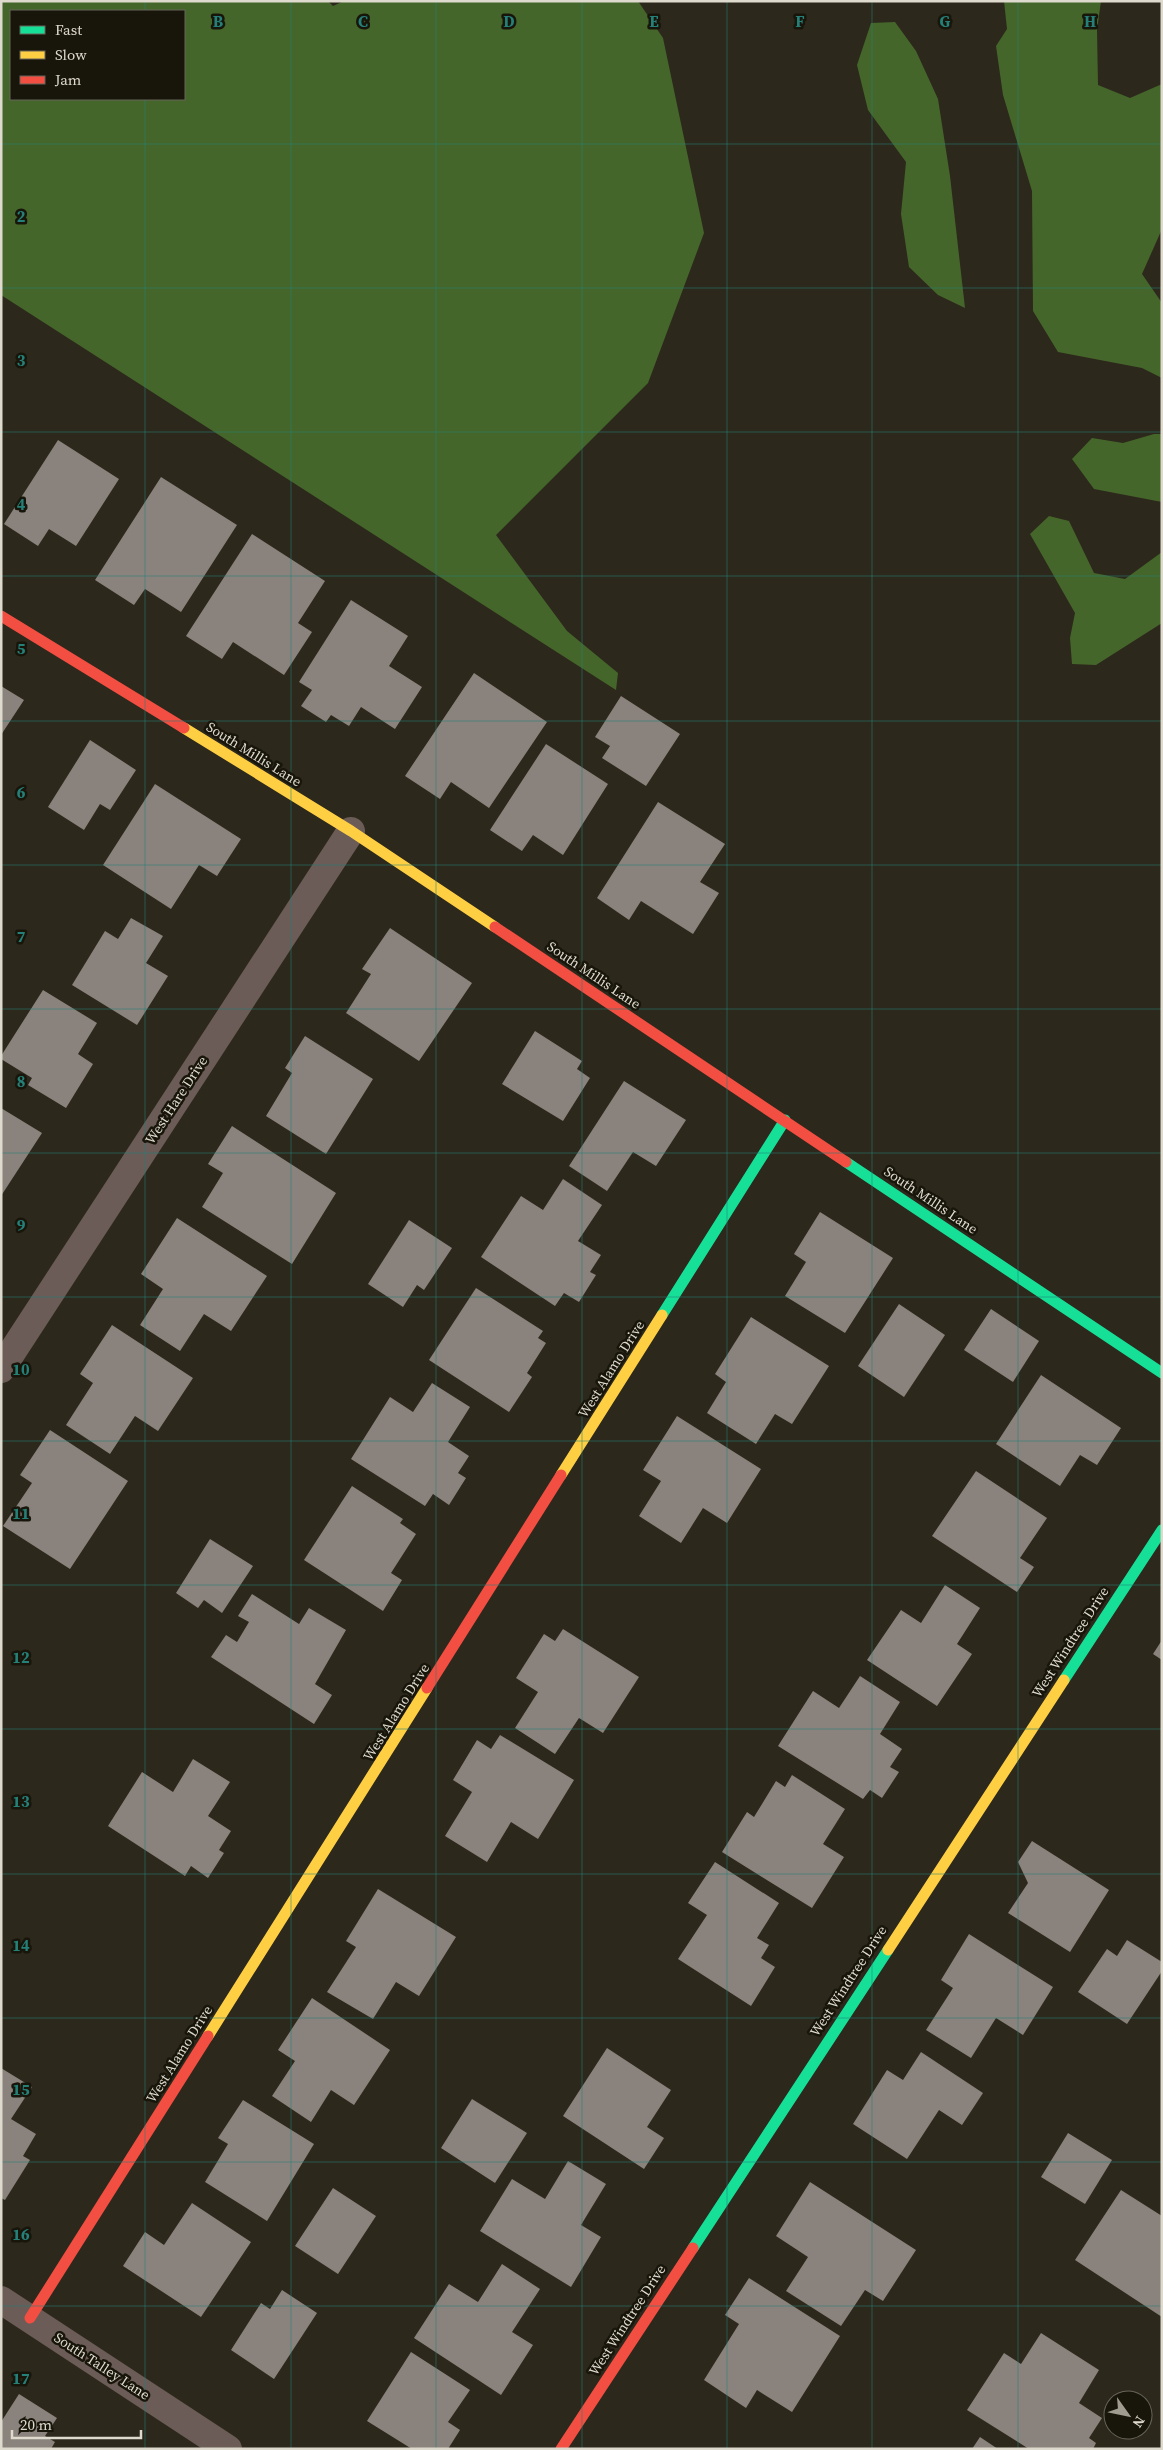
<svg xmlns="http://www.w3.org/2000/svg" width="1163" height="2450" viewBox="0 0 1163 2450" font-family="'Source Serif 4',serif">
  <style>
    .forest { fill: #45662a; fill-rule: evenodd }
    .building { fill: #8a827c }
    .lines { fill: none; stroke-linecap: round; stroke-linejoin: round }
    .street { stroke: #6b5c57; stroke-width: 28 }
    .fast { stroke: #16e098; stroke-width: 11 }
    .slow { stroke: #ffcf43; stroke-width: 11 }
    .jam { stroke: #f24e42; stroke-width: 11 }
    .grid { fill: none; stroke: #248078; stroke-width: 1; stroke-opacity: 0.55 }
    .labels { text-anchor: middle; stroke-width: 5; stroke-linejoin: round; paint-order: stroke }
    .street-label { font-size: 14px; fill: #dedacd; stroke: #18150b }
    .grid-label { font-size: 16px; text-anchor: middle; font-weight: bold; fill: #248078; stroke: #18150b; stroke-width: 5; stroke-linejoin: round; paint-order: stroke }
  </style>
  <rect width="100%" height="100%" fill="#2d281c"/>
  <path class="forest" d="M1,1h327l5,5 11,-5h294l25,37 41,195 -56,150 -152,152 71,96 51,42 -2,17 -615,-395zM11,11h173v88h-173z
    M1004,1h97l-4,29 1,55 32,13 32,-14v145l-20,45 20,29v75l-20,-10 -84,-16 -25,-41 -1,-120 -29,-96 -7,-49 11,-17z
    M895,22l21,29 22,48 12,77 15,132 -27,-13 -29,-28 -8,-53 5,-52 -38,-52 -11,-45 14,-42z
    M1154,434h8v68l-68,-13 -22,-30 20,-21 31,5z
    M1049,516l20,5 25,52 31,6 37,-27v71l-66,42 -24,-1 -2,-26 5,-25 -45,-79z"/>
  <path class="building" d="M58,440l61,39 -43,67 -27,-17 -11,17 -34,-22z
    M161,477l76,48 -56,87 -36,-23 -11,16 -39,-25z
    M252,534l73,47 -27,42 14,9 -28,43 -51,-33 -11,17 -36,-23z
    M351,600l57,36 -19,30 33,21 -27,42 -34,-22 -12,19 -18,-11 -5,7 -25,-16 11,-16 -13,-8z
    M474,673l73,49 -58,86 -38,-26 -11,17 -35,-23z
    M1,686l23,14 -23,35z
    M621,696l59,38 -34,52 -44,-28 8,-12 -15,-9z
    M90,740l46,30 -26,40 -10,-6 -16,26 -36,-23z
    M546,744l62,40 -45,71 -30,-20 -11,16 -32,-21z
    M155,784l86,55 -24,37 -18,-11 -28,44 -68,-44z
    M658,802l67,42 -25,38 19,11 -26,41 -52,-33 -12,19 -32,-22z
    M131,918l32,18 -17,27 22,13 -31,49 -65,-40 33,-54 13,8z
    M390,928l82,55 -53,78 -73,-48 25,-39 -9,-5z
    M43,990l54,33 -19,31 15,10 -27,44 -38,-23 4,-7 -31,-19v-3z
    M535,1031l47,30 -5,8 13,9 -27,43 -61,-37z
    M305,1036l68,43 -47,75 -60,-38 26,-43 -7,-5z
    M624,1081l62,39 -30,46 -23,-14 -26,39 -38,-25z
    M1,1108l41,25 -41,63z
    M232,1126l104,67 -44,71 -90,-57 21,-34 -15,-9z
    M563,1179l39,26 -24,36 23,14 -11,17 6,3 -17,27 -15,-9 -9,13 -74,-49 40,-61 22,14z
    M820,1212l73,46 -48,75 -60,-37 21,-34 -12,-8z
    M177,1218l90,58 -36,55 -27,-17 -24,37 -40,-26 23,-36 -22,-15z
    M409,1220l43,28 -28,42 -7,-5 -14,22 -35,-23z
    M476,1288l67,43 -5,7 8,5 -19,30 5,4 -23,35 -80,-52z
    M899,1304l46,31 -41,62 -46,-31z
    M991,1309l48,32 -26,41 -49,-32z
    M751,1317l78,49 -37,58 -17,-10 -19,30 -49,-31 19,-31 -11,-8z
    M112,1325l81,53 -35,53 -23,-15 -25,38 -44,-29 27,-42 -13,-9z
    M1041,1375l80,53 -24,37 -17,-10 -20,31 -64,-42z
    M432,1383l38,24 -22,35 21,14 -11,17 8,5 -17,27 -16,-11 -8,12 -74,-47 39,-62 23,15z
    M677,1416l84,53 -34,54 -24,-15 -22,35 -42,-27 22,-35 -18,-11z
    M50,1430l78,51 -58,88 -67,-43 29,-43 -12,-8z
    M976,1471l71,47 -27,40 14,9 -17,25 -85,-56z
    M352,1486l51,33 -3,4 16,11 -25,39 11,7 -19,31 -79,-51z
    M210,1539l43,27 -31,47 -18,-13 -6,8 -22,-15z
    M945,1585l35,23 -23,36 15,10 -35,52 -70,-46 34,-50 20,13z
    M252,1594l47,30 10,-16 37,22 -31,54 17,11 -18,29 -103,-67 15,-22 11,7 12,-20 -11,-6z
    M563,1629l76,48 -36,56 -24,-15 -24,36 -40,-26 23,-36 -22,-14 28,-44 11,7z
    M1162,1640v20l-9,-6z
    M860,1676l40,26 -20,32 22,15 -12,18 9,5 -17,26 -12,-8 -7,9 -85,-53 35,-55 26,17z
    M500,1735l74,45 -36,59 -27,-17 -24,40 -42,-26 27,-44 -19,-12 24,-40 14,9z
    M193,1759l37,23 -22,34 23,15 -12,19 5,3 -16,25 -17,-12 -6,10 -77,-50 34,-54 31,20z
    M792,1775l53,34 -22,35 21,13 -32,51 -90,-56 25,-40 7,5 22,-36 9,6z
    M1032,1841l77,49 -39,62 -62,-39 20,-30 -10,-21z
    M715,1862l64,41 -22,35 12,7 -8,13 14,9 -24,39 -73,-47 29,-44 -19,-12z
    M378,1889l78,48 -37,59 -23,-14 -23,37 -46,-27 29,-45 -10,-6z
    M969,1934l84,53 -30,48 -27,-17 -25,40 -45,-28 27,-42 -12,-8z
    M1127,1940l35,22v9l-35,53 -49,-32 29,-43 10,7z
    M312,1998l78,52 -36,55 -23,-15 -20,32 -39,-26 23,-35 -17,-11z
    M607,2048l64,42 -24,37 17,11 -20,31 -81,-53z
    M921,2052l62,41 -21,32 -23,-15 -32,49 -54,-35 34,-54 16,10z
    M1,2068l31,19 -21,32 25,15 -13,22 7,4 -25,40 -4,-2z
    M472,2099l55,34 -32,50 -54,-35z
    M243,2100l71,44 -47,77 -62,-39 23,-38 -10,-6z
    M1068,2133l44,27 -27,44 -44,-27z
    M568,2161l38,23 -25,41 20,12 -30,50 -91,-56 32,-52 33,20z
    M810,2182l106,68 -33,51 -18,-11 -24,36 -55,-35 22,-34 -32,-21z
    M333,2188l43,28 -38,58 -43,-28z
    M1121,2190l41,26v101l-87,-57z
    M192,2203l59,39 -50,75 -78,-51 22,-34 19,13z
    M502,2264l38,25 -28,43 21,13 -32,50 -87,-57 35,-54 29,18z
    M749,2278l91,58 -48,76 -35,-22 -11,18 -42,-28 35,-56 -14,-9z
    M282,2290l35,23 -43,66 -43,-29 30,-47 9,6z
    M1041,2333l58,37 -20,33 23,15 -13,20 7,5 -3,6h-64l-62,-39 37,-57 17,11z
    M411,2352l59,38 -22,32 12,8 -12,19h-36l-45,-28z
    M19,2394l38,24 -12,18 10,6 -4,7h-50v-27z
    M980,2437l18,12h-26z"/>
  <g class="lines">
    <path class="street" d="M1,1369l350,-538
      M1,2300l227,149"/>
    <path class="fast" d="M846,1162l316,211
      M662,1315l123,-195
      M1064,1680l98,-150
      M693,2248l195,-298"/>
    <path class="slow" d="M184,728l167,103 144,96
      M561,1475l101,-160
      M888,1950l176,-270
      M208,2036l219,-348"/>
    <path class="jam" d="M1,616l183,112
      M495,927l351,235
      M427,1688l134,-213
      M30,2318l178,-282
      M561,2449l132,-201"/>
  </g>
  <path class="grid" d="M145,1v10M291,1v2448M436,1v2448M582,1v2448M727,1v2448M872,1v2448M1018,1v2448M145,99v2350M1,144h1161M1,288h1161M1,432h1161M1,576h1161M1,721h1161M1,865h1161M1,1009h1161M1,1153h1161M1,1297h1161M1,1441h1161M1,1585h1161M1,1729h1161M1,1874h1161M1,2018h1161M1,2162h1161M1,2306h1161"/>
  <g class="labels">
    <g class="street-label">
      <text transform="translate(254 754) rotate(32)" y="5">South Millis Lane</text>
      <text transform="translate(594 975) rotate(34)" y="5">South Millis Lane</text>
      <text transform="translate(176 1100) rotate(-57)" y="5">West Hare Drive</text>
      <text transform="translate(931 1200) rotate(34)" y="5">South Millis Lane</text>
      <text transform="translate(611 1369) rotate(-58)" y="5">West Alamo Drive</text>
      <text transform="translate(1070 1642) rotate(-57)" y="5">West Windtree Drive</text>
      <text transform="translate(396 1712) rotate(-58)" y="5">West Alamo Drive</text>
      <text transform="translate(848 1981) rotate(-57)" y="5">West Windtree Drive</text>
      <text transform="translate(179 2054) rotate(-58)" y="5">West Alamo Drive</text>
      <text transform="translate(627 2320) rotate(-57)" y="5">West Windtree Drive</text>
      <text transform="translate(102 2366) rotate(33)" y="5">South Talley Lane</text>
    </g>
  </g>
  <g class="grid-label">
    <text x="218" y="27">B</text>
    <text x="363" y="27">C</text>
    <text x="509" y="27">D</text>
    <text x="654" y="27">E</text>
    <text x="800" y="27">F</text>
    <text x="945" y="27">G</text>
    <text x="1090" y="27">H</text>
    <text x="21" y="222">2</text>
    <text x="21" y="366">3</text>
    <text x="21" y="510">4</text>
    <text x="21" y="654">5</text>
    <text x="21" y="798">6</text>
    <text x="21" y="942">7</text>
    <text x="21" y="1087">8</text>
    <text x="21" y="1231">9</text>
    <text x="21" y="1375">10</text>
    <text x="21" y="1519">11</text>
    <text x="21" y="1663">12</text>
    <text x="21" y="1807">13</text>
    <text x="21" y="1951">14</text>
    <text x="21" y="2095">15</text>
    <text x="21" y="2240">16</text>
    <text x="21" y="2384">17</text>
  </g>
  <rect width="1163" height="2450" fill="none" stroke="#dedacd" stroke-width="5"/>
  <rect x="10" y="10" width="175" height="90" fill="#18150b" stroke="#676459"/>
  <rect x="20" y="26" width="25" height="8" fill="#16e098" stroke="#676459"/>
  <text x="55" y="35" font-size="15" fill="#dedacd">Fast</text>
  <rect x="20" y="51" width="25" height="8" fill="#ffcf43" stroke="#676459"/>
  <text x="55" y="60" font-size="15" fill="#dedacd">Slow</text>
  <rect x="20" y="76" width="25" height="8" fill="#f24e42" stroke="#676459"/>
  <text x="55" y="85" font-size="15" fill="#dedacd">Jam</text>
  <g transform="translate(1128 2415) rotate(123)"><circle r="24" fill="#18150b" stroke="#676459"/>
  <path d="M0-4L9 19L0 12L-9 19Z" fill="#a09c8f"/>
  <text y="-8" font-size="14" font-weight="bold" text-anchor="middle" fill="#dedacd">N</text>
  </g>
  <path d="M12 2430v8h129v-8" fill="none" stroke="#dedacd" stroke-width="2.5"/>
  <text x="20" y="2430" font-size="15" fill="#dedacd" stroke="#18150b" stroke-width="4" paint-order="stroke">20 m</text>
</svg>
